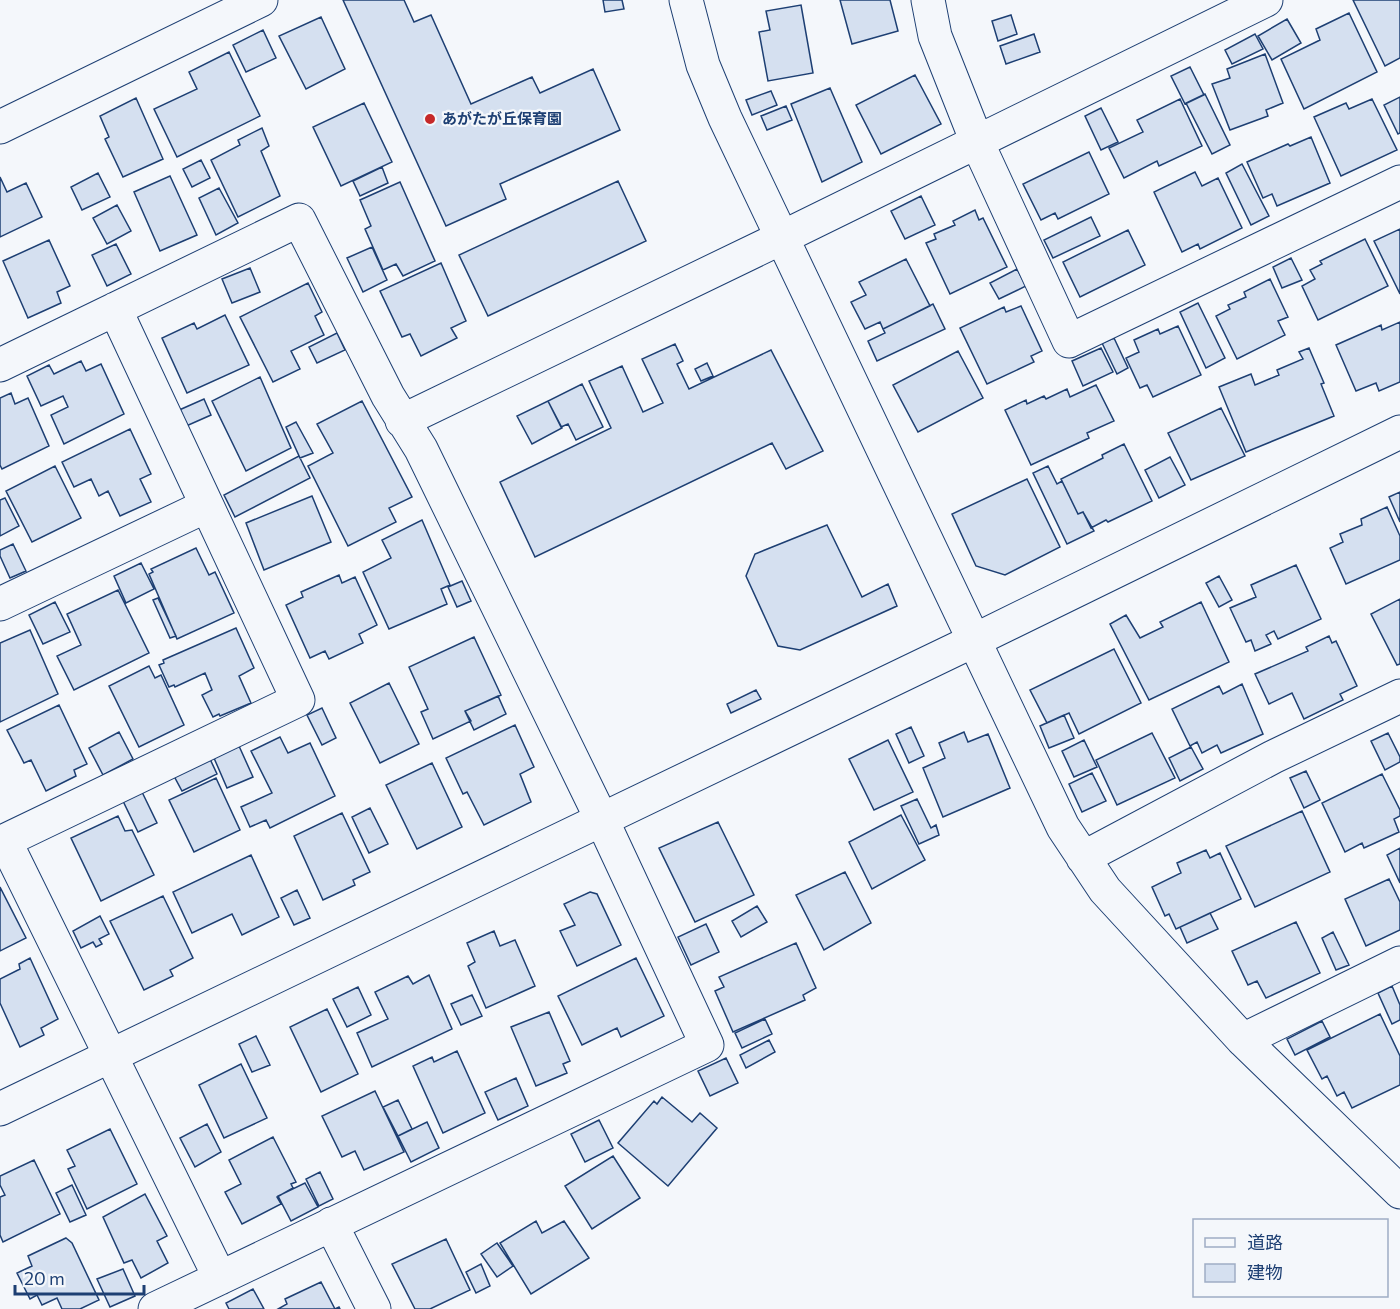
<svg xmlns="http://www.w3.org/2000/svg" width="1400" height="1309" viewBox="0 0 1400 1309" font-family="Commissioner,'Noto Sans JP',sans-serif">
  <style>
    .building { fill: #d5e0f0; stroke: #1d3f73; stroke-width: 1.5 }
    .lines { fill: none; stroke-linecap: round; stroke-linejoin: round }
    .minor-casing { stroke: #1d3f73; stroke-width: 35 }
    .tertiary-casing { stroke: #1d3f73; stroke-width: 35 }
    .minor { stroke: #f4f7fb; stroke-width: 33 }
    .tertiary { stroke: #f4f7fb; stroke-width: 33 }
    .poi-dot { fill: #c62828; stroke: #f4f7fb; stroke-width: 2 }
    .labels { text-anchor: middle; stroke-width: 4.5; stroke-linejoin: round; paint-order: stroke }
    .poi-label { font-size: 15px; font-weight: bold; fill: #1d3f73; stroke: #f4f7fb; text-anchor: start }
  </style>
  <rect width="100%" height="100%" fill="#f4f7fb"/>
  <path class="building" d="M343,0h61l10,22 17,-7 40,89 61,-27 8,16 53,-24 27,61 -120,54 6,15 -60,27z
    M603,0h19l2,9 -19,3z
    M840,0h50l8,31 -46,13z
    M1353,0h47v58l-15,8z
    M801,5l12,68 -45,8 -9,-49 11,-2 -4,-19z
    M1349,13l28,59 -73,37 -23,-50 39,-19 -4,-11z
    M1011,15l6,19 -19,7 -6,-20z
    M321,17l24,52 -39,20 -27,-53z
    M1287,19l14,24 -29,17 -14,-24z
    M263,30l13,28 -30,14 -13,-27z
    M1034,34l6,18 -34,12 -6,-18z
    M1255,34l8,15 -31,15 -7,-14z
    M229,52l31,64 -83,41 -23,-48 43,-20 -8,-17z
    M1265,54l18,49 -17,7 2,6 -38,14 -18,-46 18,-6 -3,-9z
    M1190,67l14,28 -19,9 -14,-28z
    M915,75l26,49 -60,30 -25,-49z
    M830,88l32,74 -40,20 -31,-78z
    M771,91l6,14 -25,10 -6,-15z
    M1205,94l25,51 -18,9 -26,-51z
    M1400,97v36l-2,1 -14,-29z
    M136,98l27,61 -40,18 -18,-38 4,-2 -9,-21z
    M1180,99l22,47 -43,20 -2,-5 -33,17 -15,-30 34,-16 -6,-12z
    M1372,99l25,51 -56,26 -27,-59 32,-14 3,6z
    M364,103l28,59 -51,24 -28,-59z
    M786,106l6,14 -25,10 -6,-14z
    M1101,108l17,34 -17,8 -16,-34z
    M262,128l7,18 -8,5 19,45 -42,21 -27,-57 29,-15 -2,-5z
    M1311,137l19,46 -53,23 -5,-12 -9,4 -16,-36 41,-18 2,2z
    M1089,152l20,42 -51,25 -3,-6 -14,7 -18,-36z
    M201,160l9,18 -18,9 -9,-18z
    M1242,164l27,52 -18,9 -25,-52z
    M382,167l6,16 -28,13 -7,-15z
    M1195,172l7,14 16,-8 24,50 -42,21 -2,-5 -16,8 -28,-60z
    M98,173l12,24 -28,13 -11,-23z
    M170,176l27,59 -37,16 -26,-59z
    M0,177l7,15 19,-9 16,34 -42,20z
    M618,181l28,60 -158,75 -29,-61z
    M400,182l35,79 -32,15 -7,-12 -13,6 -18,-41 6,-3 -11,-26z
    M219,188l19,35 -22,12 -17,-37z
    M921,196l14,29 -30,14 -14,-28z
    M117,205l14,26 -24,13 -14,-26z
    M975,210l4,10 4,-2 24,49 -57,27 -24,-51 10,-4 -2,-5 21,-9 -2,-4z
    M1091,217l9,19 -47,22 -9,-18z
    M1400,229v65l-26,-53z
    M1128,230l17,35 -65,32 -17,-35z
    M1365,239l23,47 -70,34 -16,-34 13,-7 -5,-9 12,-6 -2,-3z
    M49,240l21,46 -13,6 4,11 -33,15 -25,-57z
    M116,244l15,30 -24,12 -15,-31z
    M372,247l15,33 -24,12 -16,-34z
    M1291,258l11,22 -20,8 -9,-21z
    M906,259l24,47 -47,23 -3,-7 -15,7 -14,-27 15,-7 -7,-13z
    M441,263l25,58 -15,7 6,10 -36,18 -11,-22 -8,3 -22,-46z
    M250,268l10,24 -28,11 -10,-24z
    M1017,269l9,17 -27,13 -9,-16z
    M1270,279l18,38 -10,4 7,14 -48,24 -21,-43 14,-7 -2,-4 18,-8 -2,-5z
    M308,283l14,29 -7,4 9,19 -33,16 9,18 -27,13 -33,-65z
    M1198,303l27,55 -19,10 -26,-56z
    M933,304l12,25 -68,32 -9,-20 17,-8 -2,-4z
    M1021,306l21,45 -11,5 3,6 -47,22 -27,-56 44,-21 2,5z
    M225,315l24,50 -62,28 -25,-55 32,-15 3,6z
    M1400,322v60l-21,9 -3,-8 -20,8 -20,-46 45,-20 1,5z
    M1178,326l23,49 -48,22 -6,-12 -7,3 -14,-30 13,-6 -5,-12 24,-11 2,5z
    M337,333l8,17 -28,13 -8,-16z
    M1114,338l14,30 -11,6 -15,-31z
    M675,344l8,17 -6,3 12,25 82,-39 52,101 -37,18 -14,-26 -237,114 -35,-75 111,-54 -22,-47 33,-15 21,46 20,-9 -21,-44z
    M1101,348l12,24 -30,14 -11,-25z
    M1309,348l15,35 -3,1 13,32 -88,36 -27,-65 32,-13 4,11 24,-10 -2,-5 26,-11 -4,-7z
    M958,351l25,47 -65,34 -25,-47z
    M81,361l5,10 15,-7 23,50 -60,30 -13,-29 17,-8 -5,-11 -22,10 -14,-30 22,-11 5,9z
    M707,363l6,13 -12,5 -6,-12z
    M260,377l31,71 -45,23 -34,-70z
    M582,384l21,43 -27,13 -8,-16 -7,3 -13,-26z
    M1096,385l18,36 -27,12 2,5 -58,27 -26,-55 21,-10 1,4 17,-8 2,3 21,-10 3,8z
    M11,393l4,11 13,-6 21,48 -47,23 -2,-4v-67z
    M204,399l7,16 -27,12 -7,-16z
    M362,401l50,96 -23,11 7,14 -48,24 -40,-80 25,-13 -16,-29z
    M548,401l14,27 -30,16 -15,-28z
    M1221,408l24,48 -54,24 -23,-47z
    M296,422l17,31 -13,5 -14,-31z
    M130,429l21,45 -11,5 11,23 -31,14 -12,-25 -9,5 -8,-17 -17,8 -12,-25z
    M1124,444l28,57 -44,21 -2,-2 -15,8 -8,-16 -5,2 -17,-35 42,-21 -1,-3z
    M299,456l11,22 -75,39 -11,-22z
    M1170,457l15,28 -26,13 -14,-28z
    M55,466l26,52 -49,24 -26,-51z
    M1048,466l9,18 5,-3 16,33 5,-2 11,19 -27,13 -34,-71z
    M1027,479l33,68 -55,28 -29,-9 -24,-52z
    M1400,492v30l-11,-25z
    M312,496l19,46 -67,28 -18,-47z
    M5,498l14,28 -19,10v-36z
    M1387,507l13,29v24l-54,24 -16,-36 13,-6 -3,-8 22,-9 -1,-6z
    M422,520l28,65 -9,4 6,15 -58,25 -26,-57 28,-14 -9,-18z
    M827,525l35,72 26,-13 9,22 -97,44 -22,-4 -32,-70 9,-22z
    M13,544l13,27 -16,7 -10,-22v-6z
    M196,548l13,27 6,-3 19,41 -57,26 -28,-65 4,-2 -2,-3z
    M141,563l13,26 -28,14 -12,-27z
    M1296,565l25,54 -43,20 -4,-8 -8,4 5,9 -16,7 -4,-11 -5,2 -16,-34 26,-11 -5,-12z
    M339,575l3,8 13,-6 22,48 -18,9 4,9 -34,16 -4,-8 -15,7 -24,-53 17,-8 -2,-5z
    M1219,576l13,24 -13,7 -13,-24z
    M462,581l9,20 -14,6 -9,-20z
    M118,590l31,63 -75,37 -17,-34 24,-11 -14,-31z
    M158,598l18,38 -6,2 -17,-38z
    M1400,599v65l-3,1 -26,-51z
    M55,602l15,30 -27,12 -14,-29z
    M1201,602l28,60 -80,38 -39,-76 16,-9 14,23 23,-11 -3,-5z
    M236,628l18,40 -15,8 12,27 -31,13 -1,-2 -6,3 -11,-22 10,-5 -7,-17 -30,14 -1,-2 -5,2 -10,-22 5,-2 -1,-3z
    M30,630l28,64 -58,28v-79z
    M1329,636l3,7 4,-2 21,45 -17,8 3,6 -39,19 -12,-26 -23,11 -14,-30 53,-23 -2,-4z
    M474,637l27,58 -36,16 6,10 -38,18 -12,-27 7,-3 -19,-42z
    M1114,649l27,54 -62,31 -10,-21 -22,10 -17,-33z
    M149,666l6,12 6,-3 23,50 -45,22 -30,-61z
    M389,683l30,61 -39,19 -30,-60z
    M1242,684l21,50 -42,19 -4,-8 -15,8 -5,-11 -7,4 -18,-37 47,-23 4,8z
    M756,690l5,9 -30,14 -4,-9z
    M498,696l8,18 -32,16 -9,-19z
    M59,705l28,59 -13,6 2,6 -30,15 -15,-31 -7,3 -17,-33z
    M322,708l14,30 -14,7 -15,-30z
    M1064,715l10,23 -25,10 -9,-22z
    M515,725l19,42 -14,7 11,28 -47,23 -17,-33 -4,2 -17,-36z
    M911,727l13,29 -15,7 -13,-29z
    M119,732l14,27 -30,16 -14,-27z
    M964,732l4,10 20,-8 22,54 -67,29 -20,-49 22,-10 -6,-15z
    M1152,733l23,45 -58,27 -21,-45z
    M1388,733l12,24v5l-15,8 -14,-29z
    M280,737l8,16 22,-10 25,53 -65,32 -4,-8 -16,7 -9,-20 31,-14 -21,-42z
    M888,740l25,52 -39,18 -25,-51z
    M1084,740l13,27 -23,10 -12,-26z
    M239,746l14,31 -26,11 -13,-30z
    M1191,747l12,22 -23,12 -11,-23z
    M210,759l7,15 -35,17 -8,-15z
    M432,763l30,64 -45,22 -31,-64z
    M1306,771l14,29 -16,8 -14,-30z
    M1092,773l14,28 -24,11 -13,-28z
    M1382,774l18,36v6l-6,3 5,13 -35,16 -2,-5 -17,9 -23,-49z
    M216,778l24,52 -46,22 -25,-52z
    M142,792l15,31 -19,9 -15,-31z
    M917,799l14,29 5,-3 3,10 -20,9 -18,-38z
    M370,808l18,36 -19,9 -17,-36z
    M1302,811l28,61 -75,35 -29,-61z
    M342,813l28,59 -17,8 2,5 -32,15 -29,-64z
    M901,815l24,45 -53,29 -23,-47z
    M118,816l7,15 7,-1 22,45 -53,26 -30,-63z
    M718,822l36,73 -59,27 -36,-74z
    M1400,848v35l-13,-28z
    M1206,850l4,8 10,-5 21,46 -65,30 -7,-15 -4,2 -13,-29 29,-14 -4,-10z
    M251,855l28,62 -37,18 -10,-21 -40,19 -19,-41z
    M845,872l26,51 -47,27 -28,-55z
    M1389,879l11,23v28l-34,16 -21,-47z
    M0,887l26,51 -26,13z
    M297,890l13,28 -16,7 -13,-27z
    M590,892l7,2 24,51 -44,21 -17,-35 15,-6 -11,-21z
    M163,896l30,62 -23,12 3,6 -29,14 -34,-69z
    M757,906l10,16 -26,15 -9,-16z
    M1210,913l8,16 -31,14 -7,-16z
    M100,916l9,18 -10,5 3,5 -6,3 -3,-5 -12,6 -8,-17z
    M1296,922l24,51 -54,25 -9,-17 -9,4 -16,-34z
    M706,924l13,28 -28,13 -13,-28z
    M494,931l6,15 15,-6 20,46 -49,22 -18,-42 7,-4 -8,-19z
    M1333,932l16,33 -13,5 -14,-32z
    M796,943l20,45 -13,7 2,5 -72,32 -18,-41 9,-4 -5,-10z
    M30,958l28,61 -17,9 3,7 -24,12 -20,-44v-24l20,-10 -1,-5z
    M636,958l28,58 -43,21 -4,-9 -35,17 -24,-49z
    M429,975l23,54 -80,38 -15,-34 31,-14 -13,-27 33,-16 5,8z
    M1392,986l8,19v15l-8,4 -14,-31z
    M358,987l13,28 -24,12 -14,-28z
    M472,995l10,21 -21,9 -10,-21z
    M327,1009l31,65 -37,18 -31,-65z
    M549,1012l21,49 -7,3 4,9 -31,13 -25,-59z
    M1380,1014l20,42v29l-48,23 -8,-16 -7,4 -10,-20 -5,3 -15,-29z
    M765,1019l7,15 -30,14 -7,-15z
    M1322,1021l8,16 -35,18 -8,-16z
    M256,1036l14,29 -18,7 -13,-28z
    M769,1040l6,12 -29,16 -6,-13z
    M457,1051l28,62 -42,20 -30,-67 19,-9 2,5z
    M726,1058l12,25 -28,13 -12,-25z
    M241,1064l26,54 -43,20 -25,-53z
    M516,1078l12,28 -30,14 -13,-28z
    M375,1091l29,61 -40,18 -9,-19 -13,6 -20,-41z
    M662,1097l30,25 8,-9 17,15 -49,58 -50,-43 36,-42 3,3z
    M398,1100l14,29 -14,7 -15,-29z
    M599,1120l14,28 -28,14 -14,-28z
    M427,1122l12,26 -28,14 -13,-26z
    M207,1124l14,28 -26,15 -15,-29z
    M110,1129l27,55 -50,25 -19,-40 7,-3 -8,-16z
    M273,1137l23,45 -5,2 2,4 -16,9 4,7 -39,20 -17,-32 16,-8 -12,-24z
    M613,1156l27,42 -48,31 -27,-43z
    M34,1160l26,54 -57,28 -3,-7v-38l5,-2 -5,-10v-9z
    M320,1172l13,27 -14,7 -13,-27z
    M305,1183l13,24 -27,14 -13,-25z
    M72,1185l14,30 -16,7 -14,-29z
    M145,1194l22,42 -10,5 11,22 -27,15 -9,-18 -8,3 -21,-46z
    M536,1221l6,12 22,-12 25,37 -58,36 -31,-51z
    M66,1238l6,5 27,57 -19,9h-18l-5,-11 -15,7 -5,-10 -7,4 -13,-26 15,-7 -4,-10z
    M446,1239l24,51 -40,19h-15l-23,-45z
    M497,1243l16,23 -16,11 -16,-23z
    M481,1264l9,22 -14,7 -10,-21z
    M123,1269l12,27 -25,11 -13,-28z
    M321,1282l14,27 4,-2 1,2h-62l9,-5 -2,-5z
    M253,1289l11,20h-35l-3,-6z"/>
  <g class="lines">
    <defs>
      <path id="minor" d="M686,0l17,65 22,53 338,709 42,63 138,150 157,152
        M928,0l7,36 42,106 92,199 331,-159
        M0,127l261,-127
        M0,365l299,-145 89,176 33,53 181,371 105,225 -552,264
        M402,421l379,-183 485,-238
        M0,604l206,-98
        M5,841l215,437
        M0,843l298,-143 -183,-391
        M1083,858l190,-101 127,-61
        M1243,1040l157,-77
        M331,1224l43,85"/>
      <path id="tertiary" d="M0,1109l973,-468 427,-209"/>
    </defs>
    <use href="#minor" class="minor-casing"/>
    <use href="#tertiary" class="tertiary-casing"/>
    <use href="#minor" class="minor"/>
    <use href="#tertiary" class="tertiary"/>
  </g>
  <circle class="poi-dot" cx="430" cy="119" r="6"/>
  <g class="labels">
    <g class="poi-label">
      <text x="442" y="124">あがたが丘保育園</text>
    </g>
  </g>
  <rect x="1193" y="1219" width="195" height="78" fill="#f4f7fb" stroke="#9eadc5" stroke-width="1.5"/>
  <rect x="1205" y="1238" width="30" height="9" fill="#f4f7fb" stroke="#9eadc5" stroke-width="1.5"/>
  <text x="1247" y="1249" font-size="18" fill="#1d3f73">道路</text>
  <rect x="1205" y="1264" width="30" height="18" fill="#d5e0f0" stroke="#9eadc5" stroke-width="1.5"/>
  <text x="1247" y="1279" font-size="18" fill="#1d3f73">建物</text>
  <path d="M15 1285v9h129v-9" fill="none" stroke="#1d3f73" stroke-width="3"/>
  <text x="24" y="1285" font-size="18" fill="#1d3f73" stroke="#f4f7fb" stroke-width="4.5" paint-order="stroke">20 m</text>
</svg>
